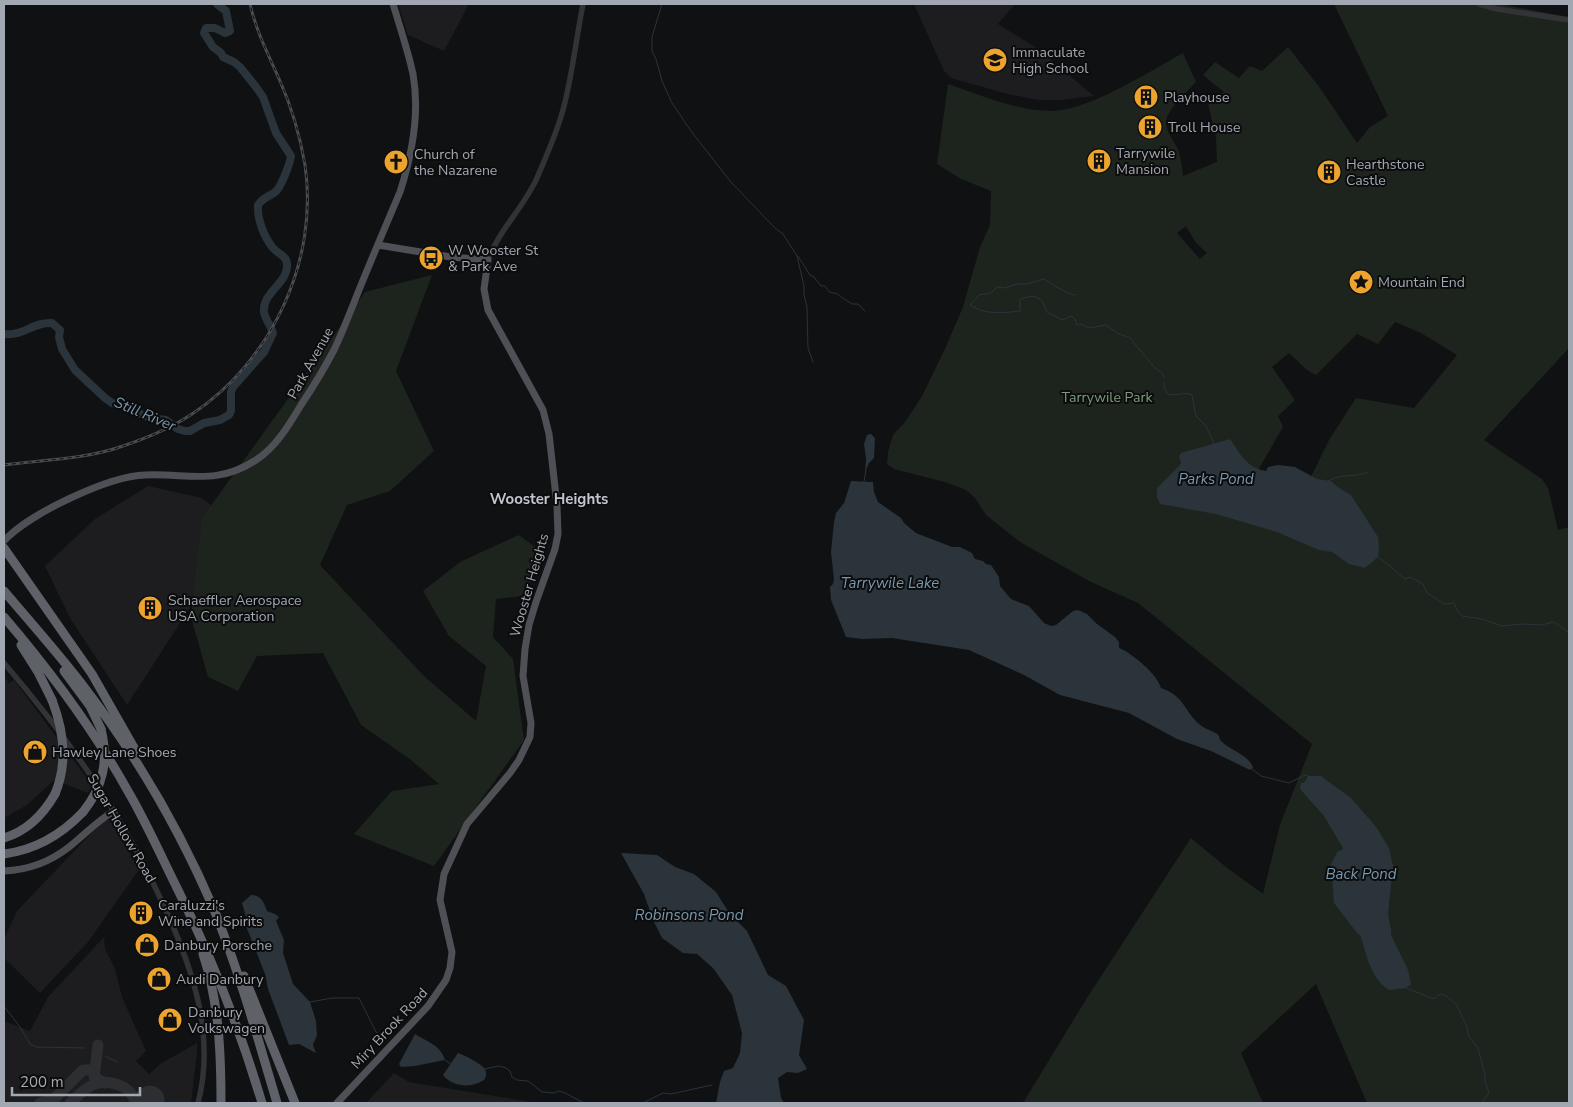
<svg xmlns="http://www.w3.org/2000/svg" width="1573" height="1107" viewBox="0 0 1573 1107" font-family="'Nunito Sans',sans-serif">
  <style>
    .built { fill: #1d1d1f }
    .green { fill: #1d241e; fill-rule: evenodd }
    .water { fill: #2a343a }
    .lines { fill: none; stroke-linecap: round; stroke-linejoin: round }
    .stream { stroke: #2a343a; stroke-width: 1 }
    .river { stroke: #2a343a; stroke-width: 8 }
    .taxiway { stroke: #2c2e31; stroke-width: 11 }
    .runway { stroke: #2c2e31; stroke-width: 29 }
    .minor { stroke: #323337; stroke-width: 5.5 }
    .major { stroke: #4e5056; stroke-width: 7 }
    .highway { stroke: #5e6168; stroke-width: 9 }
    .rail-casing { stroke: #494b50; stroke-width: 3 }
    .rail { stroke: #0c0c0d; stroke-width: 1; stroke-dasharray: 4; stroke-linecap: butt }
    .highway-bridge { stroke: #5e6168; stroke-width: 9 }
    .labels { text-anchor: middle; stroke-width: 4; stroke-linejoin: round; paint-order: stroke }
    .poi-label { font-size: 14px; fill: #a2a8b2; stroke: #0c0c0d; text-anchor: start }
    .street-label { font-size: 14px; fill: #a2a8b2; stroke: #0c0c0d }
    .park-label { font-size: 14px; fill: #799d7a; stroke: #0c0c0d }
    .water-label { font-size: 15px; font-style: italic; fill: #7997ad; stroke: #0c0c0d }
    .neighbourhood-label { font-size: 15px; font-weight: bold; fill: #c3c6cf; stroke: #0c0c0d }
  </style>
  <rect width="100%" height="100%" fill="#101112"/>
  <path class="built" d="M398,4h71l-25,47 -36,-16z
    M914,4h101l-17,20 40,25 56,47 -34,4h-22l-30,-6 -57,-16 -7,-7z
    M148,486l54,12 55,44 -42,27 -88,136 -57,-87 -25,-52 50,-47z
    M4,676l5,7 5,-3 78,105 -4,8 -34,-13 -27,25 -23,13z
    M110,819l29,50 -1,2 -50,71 -48,51 -36,-35v-19l13,-28 84,-88z
    M104,937l1,12 10,20 7,28 24,54 -10,10 13,13 11,-10 37,-21v10l-6,50h-187v-82l26,10 18,-34z
    M394,1073l15,9 128,21h-171z"/>
  <path class="green" d="M1334,4h165l70,13v331l-85,92 58,39 6,9 10,42 11,-3v576h-202l-51,-119 -75,69 22,50h-240l62,-102 106,-163 35,29 37,27 17,-69 32,-81 -174,-141 -49,-22 -69,-39 -34,-27 -11,-17 -9,-8 -21,-8 -51,-13 -7,-5 1,-12 5,-17 12,-13 17,-26 22,-45 19,-44 17,-60 10,-22 1,-34 -30,-12 -24,-15 11,-80c33,11 69,27 103,27 37,0 99,-40 132,-58l13,29c-9,10 -22,21 -28,33 -7,13 7,26 11,37 2,8 3,16 4,24l34,-14 -1,-25 -8,-33 16,-12 -21,-17 12,-13 24,16 11,-12 12,5 26,-24 32,41 37,55 13,-16 18,-11zM1186,226l10,17 11,10 -7,6 -23,-26zM1395,322l26,11 36,22 -43,53 -58,-10 -27,42 -19,39 -53,-7 26,-45 -5,-11 17,-16 -23,-33 17,-14 18,17 9,5 41,-41 21,10z
    M432,275l-36,96 38,80 -44,40 -43,14 -27,60 104,111 52,45 10,-55 -37,-30 -26,-45 37,-29 59,-27 24,18 -19,43 -28,3 -3,38 20,22 11,81 -90,126 -80,-32 38,-43 47,-7 -28,-24 -50,-35 -38,-72 -66,3 -19,35 -30,-14 -17,-60 11,-99 163,-226z"/>
  <path class="water" d="M871,434l4,4 -1,20 -5,5 -4,9 1,-13 -2,-15 3,-9z
    M1230,439c11,16 16,28 36,32l2,-4 10,-2 17,2 22,12 14,2 8,7 12,7 27,42 1,12 -1,8 -13,11 -16,-4 -17,-12 -13,-2 -42,-18 -61,-18 -56,-10 -3,-7v-9l23,-23 1,-3 -2,-5 2,-4z
    M851,481l22,1 1,10 4,10 23,16 3,5 12,10 36,14h8l12,6 3,6 8,2 3,3 5,1 8,12 1,9 11,13 18,7 15,17 7,3 5,-1 17,-14 5,-1 9,4 10,10 18,13 4,5v6c13,5 38,26 42,40 26,9 23,26 42,39 5,3 10,4 14,7 4,3 1,3 4,7 8,9 29,14 32,27l-3,2 -39,-19 -34,-12 -48,-26 -69,-18 -36,-20 -55,-25 -77,-12 -30,1 -16,-2 -15,-37 -1,-13 3,-3 1,-5 -3,-27 3,-30 2,-9 8,-10z
    M1308,776h13l30,22 26,30 12,20 4,18 -5,48 3,16v5l17,35 3,14 -5,4 -17,2c-19,-12 -22,-35 -29,-55l-3,-2 -23,-30 -3,-39 7,-13 4,-1 1,-2 -19,-32 -24,-27 1,-6h3z
    M621,853l36,2 18,12 19,7 22,18 14,22 17,17 21,44 18,11 18,34 -5,35 8,14 -9,4 -11,-1 -9,6 3,20 3,5h-68l4,-21 4,-11 9,-3 7,-15 2,-20 -10,-38 -19,-27 -16,-14 -14,-1 -21,-15 -9,-18 -9,-26z
    M251,895c11,0 13,8 16,16l8,3 4,3 -3,4 8,19 -1,13 10,31 17,18 6,19 1,14 -4,10 3,8 -17,-9 -10,1 -21,-56 -3,-15 -19,-48 3,1 -7,-24z
    M415,1034c12,8 26,11 30,26l-30,6 -14,1 -2,-3z
    M458,1053c6,2 22,10 26,15 3,3 2,8 1,11 -12,10 -33,8 -42,-4z"/>
  <g class="lines">
    <path class="stream" d="M662,4l-10,33v14l4,8 6,22 10,22 19,28 39,50 45,47 8,6 14,22 7,30v9l3,12 1,41 5,14
      M798,256l12,19 4,2 7,9h4l4,6 9,2c2,3 10,7 14,10h6l7,7
      M1075,295c-8,-1 -24,-11 -31,-16l-17,5h-10l-12,4 -8,-1 -6,6 -12,2 -9,10c15,10 33,8 50,6v-11l3,-2 12,-2 7,5 5,11 15,8 10,-4 3,3 2,6 4,-1 8,4 17,-3 11,8 13,5 24,29 9,7 1,4
      M1164,382v5l4,7c8,3 16,-3 24,1l4,21 10,10 8,18
      M864,481l2,-11
      M1328,481c13,-8 28,-3 40,-9
      M1378,557c10,6 17,15 27,22l5,-2 13,7 4,9 11,7 6,4 10,-1 4,9 4,4 20,3 20,7 20,-2 19,1 13,-3 15,11
      M1252,769l9,7 28,7 16,-8 3,1
      M1406,988l28,11 6,-5 5,1 11,9 11,23 2,10 9,11 7,27v7l4,10 -7,11
      M310,1002l22,-4h27l17,34 8,6
      M4,1006l16,21 10,17 6,3 49,1
      M105,1056l12,6
      M445,1060l7,5
      M484,1069l15,-3 7,2 4,3 2,6 5,3 11,1 14,11 12,1 5,-2 6,2 19,10
      M643,1103l20,-10 8,1 41,-9"/>
    <path class="river" d="M4,334c21,2 28,-12 48,-11l8,7 -1,7 3,12 13,21 30,28 7,5 10,2 27,13 17,2 12,9 7,2h5l14,-8 16,-3 9,-5 2,-4v-19l2,-5 31,-35 9,-19c-2,-7 -8,-14 -9,-21 -2,-20 25,-29 23,-48 0,-8 -9,-10 -14,-16 -9,-11 -16,-29 -15,-43 5,-7 9,-8 16,-12 7,-4 16,-30 17,-37l-15,-23 -13,-36 -7,-10 -16,-20 -6,-5 -11,-5 -2,-4 -8,-6 -9,-14 2,-5h9l10,5 5,-2 -4,-20 -9,-7"/>
    <path class="taxiway" d="M94,1077l4,-32
      M40,1103l14,-4 29,-29h9l5,9 8,4
      M70,1103c6,-5 12,-12 19,-16 17,-10 41,-3 47,16"/>
    <path class="runway" d="M146,1103l4,-3"/>
    <path class="minor" d="M1479,4l18,5 72,11
      M488,260c11,-30 36,-53 49,-82 11,-26 23,-53 29,-80 7,-31 11,-63 17,-94
      M4,663c64,75 119,152 160,243 28,61 52,129 34,197"/>
    <path class="major" d="M4,541c24,-27 105,-65 141,-66 43,-2 71,11 111,-15 20,-13 33,-35 45,-55 12,-18 23,-36 33,-55 9,-19 17,-40 25,-60 13,-32 27,-65 41,-98 12,-37 20,-79 13,-118 -5,-23 -13,-47 -20,-70
      M4,871c23,-1 46,-9 65,-24 15,-12 28,-26 45,-36
      M337,1103l91,-97 18,-26 4,-12 2,-16 -12,-52 4,-26 23,-50 43,-51 9,-13 11,-23 1,-14 -8,-47 2,-27 4,-24 7,-23 19,-53 3,-15 -1,-29 -8,-71 -6,-24 -55,-100 -4,-21 4,-29 -37,-3 -73,-12"/>
    <path class="highway" d="M4,548l88,126 45,79
      M4,591c27,32 55,63 80,96 53,69 97,145 131,225 25,62 43,127 62,191
      M4,617c47,55 90,113 125,176 18,31 32,63 48,95 35,70 63,141 85,215
      M21,645l17,27 14,28
      M64,671l26,35 11,23
      M4,838c23,-7 39,-23 51,-44
      M4,854c31,-4 57,-19 79,-42
      M203,954c16,48 18,99 18,149
      M244,976l51,127"/>
    <defs>
      <path id="rail" d="M4,465c38,-5 83,-6 119,-19 24,-8 48,-18 69,-32 80,-53 127,-154 113,-249 -5,-29 -13,-57 -25,-84 -11,-25 -24,-50 -30,-77"/>
    </defs>
    <use href="#rail" class="rail-casing"/>
    <use href="#rail" class="rail"/>
    <path class="highway-bridge" d="M52,700c12,31 16,63 3,94
      M83,812c20,-25 26,-51 18,-83"/>
  </g>
  <defs>
    <symbol id="school-disc" viewBox="-11 -11 22 22"><circle r="9.5" fill="#eda42e" stroke="#0c0c0d"/><path d="M0-5L7-2L0 1L-7-2ZM-4 1L0 2.5L4 1V4Q0 6-4 4Z" fill="#111"/></symbol>
    <symbol id="building-disc" viewBox="-11 -11 22 22"><circle r="9.5" fill="#eda42e" stroke="#0c0c0d"/><path d="M-4-6H4V6H1V3H-1V6H-4ZM-2.5-4.3h1.7v1.8h-1.7ZM.8-4.3h1.7v1.8H.8ZM-2.5-1h1.7V.8h-1.7ZM.8-1h1.7V.8H.8Z" fill="#111"/></symbol>
    <symbol id="church-disc" viewBox="-11 -11 22 22"><circle r="9.5" fill="#eda42e" stroke="#0c0c0d"/><path d="M-1.2-6h2.4v3.5h3.3v2.4h-3.3V6h-2.4V-.1h-3.3v-2.4h3.3Z" fill="#111"/></symbol>
    <symbol id="bus-disc" viewBox="-11 -11 22 22"><circle r="9.5" fill="#eda42e" stroke="#0c0c0d"/><path d="M-5-6H5V4H4V6H2V4H-2V6H-4V4H-5ZM-3.5-4V0h7V-4ZM-3.5 1.2v1.5H-2V1.2ZM2 1.2v1.5H3.5V1.2Z" fill="#111"/></symbol>
    <symbol id="sight-disc" viewBox="-11 -11 22 22"><circle r="9.5" fill="#eda42e" stroke="#0c0c0d"/><path d="M0-6L1.8-2.2L6-1.7L2.9 1.2L3.7 5.4L0 3.3L-3.7 5.4L-2.9 1.2L-6-1.7L-1.8-2.2Z" fill="#111"/></symbol>
    <symbol id="shop-disc" viewBox="-11 -11 22 22"><circle r="9.5" fill="#eda42e" stroke="#0c0c0d"/><path d="M-5-2.5h2.3a2.7 3.5 0 0 1 5.4 0H5L5.5 6h-11ZM-1.5-2.5h3a1.5 2.3 0 0 0-3 0Z" fill="#111"/></symbol>
  </defs>
  <g fill-rule="evenodd">
    <use href="#school-disc" x="981" y="46" width="28" height="28"/>
    <use href="#building-disc" x="1132" y="83" width="28" height="28"/>
    <use href="#building-disc" x="1136" y="113" width="28" height="28"/>
    <use href="#building-disc" x="1085" y="147" width="28" height="28"/>
    <use href="#church-disc" x="382" y="148" width="28" height="28"/>
    <use href="#building-disc" x="1315" y="158" width="28" height="28"/>
    <use href="#bus-disc" x="417" y="244" width="28" height="28"/>
    <use href="#sight-disc" x="1347" y="268" width="28" height="28"/>
    <use href="#building-disc" x="136" y="594" width="28" height="28"/>
    <use href="#shop-disc" x="21" y="738" width="28" height="28"/>
    <use href="#building-disc" x="127" y="899" width="28" height="28"/>
    <use href="#shop-disc" x="133" y="931" width="28" height="28"/>
    <use href="#shop-disc" x="145" y="965" width="28" height="28"/>
    <use href="#shop-disc" x="156" y="1006" width="28" height="28"/>
  </g>
  <g class="labels">
    <g class="poi-label">
      <text x="1012" y="57">Immaculate<tspan x="1012" dy="16">High School</tspan></text>
      <text x="1164" y="102">Playhouse</text>
      <text x="1168" y="132">Troll House</text>
      <text x="1116" y="158">Tarrywile<tspan x="1116" dy="16">Mansion</tspan></text>
      <text x="414" y="159">Church of<tspan x="414" dy="16">the Nazarene</tspan></text>
      <text x="1346" y="169">Hearthstone<tspan x="1346" dy="16">Castle</tspan></text>
      <text x="448" y="255">W Wooster St<tspan x="448" dy="16">&amp; Park Ave</tspan></text>
      <text x="1378" y="287">Mountain End</text>
      <text x="168" y="605">Schaeffler Aerospace<tspan x="168" dy="16">USA Corporation</tspan></text>
      <text x="52" y="757">Hawley Lane Shoes</text>
      <text x="158" y="910">Caraluzzi's<tspan x="158" dy="16">Wine and Spirits</tspan></text>
      <text x="164" y="950">Danbury Porsche</text>
      <text x="176" y="984">Audi Danbury</text>
      <text x="188" y="1017">Danbury<tspan x="188" dy="16">Volkswagen</tspan></text>
    </g>
    <g class="street-label">
      <text transform="translate(310 363) rotate(-61)" y="5">Park Avenue</text>
      <text transform="translate(529 585) rotate(-74)" y="5">Wooster Heights</text>
      <text transform="translate(122 828) rotate(60)" y="5">Sugar Hollow Road</text>
      <text transform="translate(389 1028) rotate(-47)" y="5">Miry Brook Road</text>
    </g>
    <g class="park-label">
      <text x="1107" y="402">Tarrywile Park</text>
    </g>
    <g class="water-label">
      <text transform="translate(145 414) rotate(23)" y="5">Still River</text>
      <text x="1216" y="484">Parks Pond</text>
      <text x="890" y="588">Tarrywile Lake</text>
      <text x="1361" y="879">Back Pond</text>
      <text x="689" y="920">Robinsons Pond</text>
    </g>
    <g class="neighbourhood-label">
      <text x="549" y="504">Wooster Heights</text>
    </g>
  </g>
  <rect width="1573" height="1107" fill="none" stroke="#a2a8b2" stroke-width="10"/>
  <path d="M12 1087v8h128v-8" fill="none" stroke="#a2a8b2" stroke-width="2.5"/>
  <text x="20" y="1087" font-size="15" fill="#a2a8b2" stroke="#0c0c0d" stroke-width="4" paint-order="stroke">200 m</text>
</svg>
